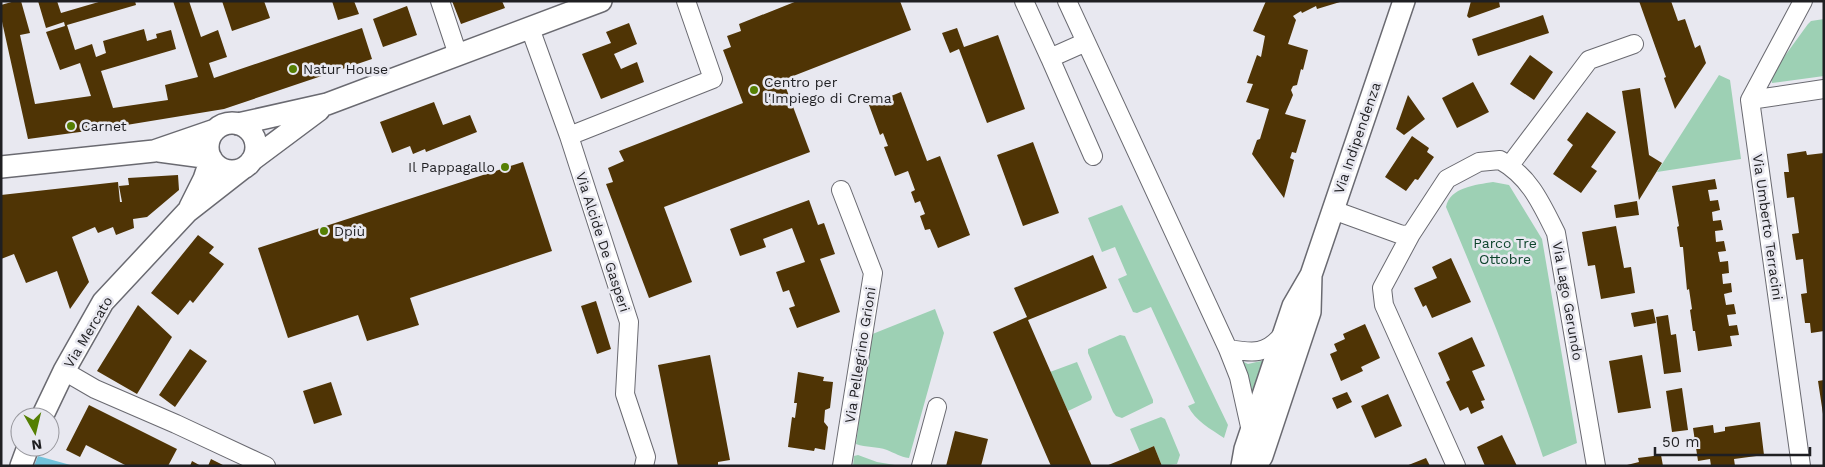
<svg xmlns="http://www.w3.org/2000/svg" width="1825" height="467" viewBox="0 0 1825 467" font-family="'Work Sans',sans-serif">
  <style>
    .green { fill: #9dd0b4 }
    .water { fill: #72c3db }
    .building { fill: #4f3405 }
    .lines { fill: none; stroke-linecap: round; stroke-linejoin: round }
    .minor-casing { stroke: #6a6a71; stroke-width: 20 }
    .tertiary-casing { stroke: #6a6a71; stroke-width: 24 }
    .minor { stroke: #fff; stroke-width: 18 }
    .tertiary { stroke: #fff; stroke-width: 21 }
    .poi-dot { fill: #557f03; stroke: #e8e8f0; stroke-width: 2 }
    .labels { text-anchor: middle; stroke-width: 5; stroke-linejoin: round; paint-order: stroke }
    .poi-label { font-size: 14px; fill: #1f1f22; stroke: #e8e8f0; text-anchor: start }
    .street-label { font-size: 14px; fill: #1f1f22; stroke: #e8e8f0 }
    .park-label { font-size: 14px; fill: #0e452d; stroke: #e8e8f0 }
  </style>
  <rect width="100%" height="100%" fill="#e8e8f0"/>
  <path class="green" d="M1824,19v57l-52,7 -1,-8 37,-51 3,-3z
    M1719,75l11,5 11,79 -84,13z
    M1493,182l16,3 33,54 35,204 -34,14c-28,-85 -62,-167 -97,-250 4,-20 30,-22 47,-25z
    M1122,205l106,220 -4,13c-13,-9 -29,-17 -36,-32l7,-3 -44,-96 -14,6 -4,-1 -15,-33 9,-4 -12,-28 -13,5 -14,-34z
    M935,309l9,24 -35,125c-9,-1 -14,-5 -22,-8 -10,-4 -21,-2 -31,-6l14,-109z
    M1120,335l5,1 28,64v3l-31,15 -6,-2 -3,-4 -25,-59v-4z
    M1236,358l12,6 17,-4 -13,42z
    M1077,362l15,35 -1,3 -23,11 -18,-39z
    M1161,417l4,2 15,36 -3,9 -15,2 -8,-20 -14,6 -10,-23z
    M858,455l19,7 24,4h-48l1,-10z"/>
  <path class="water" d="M38,456l36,10h-40z"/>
  <path class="building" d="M15,1h6l9,32 -10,2 15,69 56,-8 -11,-33 -20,7 -14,-38 19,-6 -1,-4 -18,6 -8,-27h19l4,12 41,-12h33l1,4 -69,20 8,25 17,-6 4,13 10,-4 -3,-12 41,-12 3,12 10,-3 -1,-4 15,-4 5,19 -75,22 12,37 55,-8 -3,-15 33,-8 -25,-76h16l12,36 17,-7 9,27 -18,6 5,15 148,-50 10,31 -148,50 -122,20 -74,10 -27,-122v-12z
    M222,1h42l6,17 -38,13z
    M332,1h22l5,13 -21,6z
    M452,1h50l3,7 -44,16z
    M797,1h103l11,29 -128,50 27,72 -146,55 28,75 -43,16 -43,-114 7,-2 -5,-14 16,-7 -5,-10 124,-48 -20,-53 8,-3 -4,-11 14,-5 -2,-7z
    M1266,1l74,1 -23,7 -1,-3 -14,7 -1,-2 -8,5 3,4 -8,24 20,6 -5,20 -2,-1 -4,16 -4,1 -2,4 2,5 -8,19 21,6 -10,33 -4,-1 -2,6 4,2 -10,38 -32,-44 5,-14 3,-1 9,-30 -23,-7 7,-18 -6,-1 10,-28 4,2 4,-21 -12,-5z
    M1471,1h28l1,6 -31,11 -2,-2z
    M1639,1h32l7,20 7,-2 10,29 5,-3 6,18 -31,46 -11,-31 2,-1z
    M407,6l10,29 -34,12 -10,-28z
    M1543,15l6,18 -71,23 -6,-17z
    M629,23l8,21 -23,10 7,15 16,-7 7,20 -43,17 -19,-45 29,-11 -5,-11z
    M957,28l7,19 34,-12 27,74 -38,14 -28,-74 -9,4 -8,-20z
    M1530,55l23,17 -19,28 -24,-16z
    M1473,82l16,30 -32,16 -15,-30z
    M1640,88l9,67 13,8 -23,37 -17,-109z
    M901,92l26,69 13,-5 30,79 -32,13 -8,-19 -5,1 -5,-14 5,-2 -5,-13 -5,2 -4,-11 4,-2 -7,-19 -13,5 -11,-29 4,-1 -5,-13 -3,2 -11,-30z
    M1408,95l17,24 -21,16 -8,-6z
    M434,102l9,23 27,-10 7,17 -51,20 -1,-3 -12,5 -3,-8 -18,7 -12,-31z
    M1587,112l29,20 -25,35 6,4 -16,22 -28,-19 20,-29 -6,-5z
    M1412,136l17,12 -2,4 7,5 -16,23 -3,-1 -9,12 -21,-14z
    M1033,142l26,71 -36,13 -26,-71z
    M1806,151l1,4 17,-2v178l-13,2 -1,-10h-5l-4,-29 6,-1 -4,-34 -7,1 -4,-26 7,-1 -5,-36 -7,1 -3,-26h5l-2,-18z
    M523,162l29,89 -142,47 9,27 -52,16 -9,-26 -70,23 -30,-90z
    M178,175l1,15 -32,27 -14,2 1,9 -18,7 -3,-8 -15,6 -3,-6 -23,10 17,45 -19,27 -13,-38 -31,12 -12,-29 -13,5v-64l117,-13 2,20h2l-3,-16 10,-1 -1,-7z
    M1715,179l2,10 -9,1 2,11 8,-1 2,10 -8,2 1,9 8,-1 2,10 -8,1 1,11 8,-1 2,10 -8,1 2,10 8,-1 1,12 -7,1 1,10 8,-1 1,9 -8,2 2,11 8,-1 2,10 -9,1 2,11 8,-1 2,10 -9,1 2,10 -34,5 -3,-20h-2l-3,-21 2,-1 -3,-20 -2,1 -4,-43h-3l-3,-20 2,-1 -7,-40z
    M809,200l9,25 6,-2 11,31 -15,5 20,53 -43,16 -8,-20 6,-2 -6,-16 -6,2 -7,-20 29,-10 -13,-34 -29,11 3,8 -26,9 -10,-27z
    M1637,201l2,14 -23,3 -2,-13z
    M1616,226l8,42 7,-1 4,26 -34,6 -6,-34 -7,1 -6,-34z
    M198,235l16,12 -5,6 15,11 -31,39 -3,-3 -12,15 -27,-22z
    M1093,255l14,33 -79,32 64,146h-41l-58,-134 34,-15 -13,-29z
    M1451,258l20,44 -39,16 -6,-13 -3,2 -9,-19 23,-10 -5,-11z
    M596,301l15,48 -14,5 -16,-48z
    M138,305l34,32 -35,57 -40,-23z
    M1653,309l3,14 -22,4 -3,-14z
    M1668,315l3,20 5,-1 5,38 -17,2 -8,-57z
    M1365,324l15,34 -19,9 2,4 -22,10 -11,-27 7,-3 -3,-7 11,-5 -2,-5z
    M1472,337l13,29 -13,5 13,29 -4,1 3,7 -13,6 -3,-7 -8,4 -14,-29 4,-2 -12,-27z
    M190,349l17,12 -32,46 -16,-12z
    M710,355l20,105 -12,2v4h-40l-20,-101z
    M1642,355l9,53 -33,5 -9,-52z
    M798,372l26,5 -1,4 10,1 -3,26 -5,2 -1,12 4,5 -3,23 -10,-2 -1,3 -26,-4 4,-30 3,1 2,-15h-3z
    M1824,380v33l-1,1 -5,-33z
    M331,382l11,33 -28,9 -11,-33z
    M1682,388l6,42 -16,2 -6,-41z
    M1347,392l5,10 -15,7 -5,-11z
    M1388,394l14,32 -27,12 -14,-32z
    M89,405l88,44 -9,17h-41l-41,-21 -6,12 -14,-7z
    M1760,422l4,33 -30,4 1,7h-24l-1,-7 -12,2 -5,-33 20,-3 1,8 11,-2v-4z
    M955,431l33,8 -7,27h-35z
    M1502,435l15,31h-32l-8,-19z
    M1154,446l8,20h-56l34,-14z
    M1661,455l2,11h-40l16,-4 -1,-4z
    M1426,458l4,8h-24z
    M211,459l14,7h-17z
    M192,461l9,5h-11z"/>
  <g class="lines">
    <defs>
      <path id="minor" d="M440,1l18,54
        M1024,1l26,57
        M1067,1l161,348 11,28 12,54
        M530,28l39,108
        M1086,42l-36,16 43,98
        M1750,100l74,-11
        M1510,165l79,-105 45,-16
        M841,190l32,83 -31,193
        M1333,210l69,25 9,-1
        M1228,349c25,4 39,6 55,-15
        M64,371l31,18 81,35 90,42
        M644,466l2,-9 -21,-63 4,-72 -60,-186 144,-57 -27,-78
        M921,466l16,-59
        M1456,466l-72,-161 -2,-17 29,-54 36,-55 32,-17 21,-2c30,17 41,43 56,73l40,233
        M1801,466l-51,-366 53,-99"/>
      <path id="tertiary" d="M208 147a24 24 0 1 1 48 0a24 24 0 1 1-48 0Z
        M238,124l89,-20 274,-103
        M159,151l52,7
        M252,160l67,-50
        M1,167l153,-16 61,-21
        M190,207l14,-28 7,-21
        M42,417l22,-46 39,-69 84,-90 55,-43
        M21,466l7,-19
        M1242,466l3,-17 48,-143 18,-31 93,-274
        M1256,466l6,-10 48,-144 1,-37"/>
    </defs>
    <use href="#minor" class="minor-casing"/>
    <use href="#tertiary" class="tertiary-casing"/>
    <use href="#minor" class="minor"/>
    <use href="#tertiary" class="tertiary"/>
  </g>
  <g class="poi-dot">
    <circle cx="293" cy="69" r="5"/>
    <circle cx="754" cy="90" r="5"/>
    <circle cx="71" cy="126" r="5"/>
    <circle cx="505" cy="167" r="5"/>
    <circle cx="324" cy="231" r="5"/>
  </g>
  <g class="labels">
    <g class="poi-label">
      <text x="303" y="74">Natur House</text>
      <text x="764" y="87">Centro per<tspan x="764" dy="16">l'Impiego di Crema</tspan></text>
      <text x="81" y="131">Carnet</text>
      <text x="495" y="172" text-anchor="end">Il Pappagallo</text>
      <text x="334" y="236">Dpiù</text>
    </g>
    <g class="street-label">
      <text transform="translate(1357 138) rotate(-71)" y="5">Via Indipendenza</text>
      <text transform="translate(1768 227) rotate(82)" y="5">Via Umberto Terracini</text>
      <text transform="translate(603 242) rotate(72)" y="5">Via Alcide De Gasperi</text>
      <text transform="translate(1568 301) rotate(80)" y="5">Via Lago Gerundo</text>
      <text transform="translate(88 332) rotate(-59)" y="5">Via Mercato</text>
      <text transform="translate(860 355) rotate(-81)" y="5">Via Pellegrino Grioni</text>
    </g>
    <g class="park-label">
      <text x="1505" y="248">Parco Tre<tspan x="1505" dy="16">Ottobre</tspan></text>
    </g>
  </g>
  <rect width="1825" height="467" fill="none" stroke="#1f1f22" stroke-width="5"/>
  <g transform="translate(35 432) rotate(172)"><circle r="24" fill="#e8e8f0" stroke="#98989e"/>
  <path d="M0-4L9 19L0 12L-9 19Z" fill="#557f03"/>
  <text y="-8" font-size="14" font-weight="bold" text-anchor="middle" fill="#1f1f22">N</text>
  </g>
  <path d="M1655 447v8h155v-8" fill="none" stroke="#1f1f22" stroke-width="2.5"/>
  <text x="1662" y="447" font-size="15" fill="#1f1f22" stroke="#e8e8f0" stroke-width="4" paint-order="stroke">50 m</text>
</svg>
